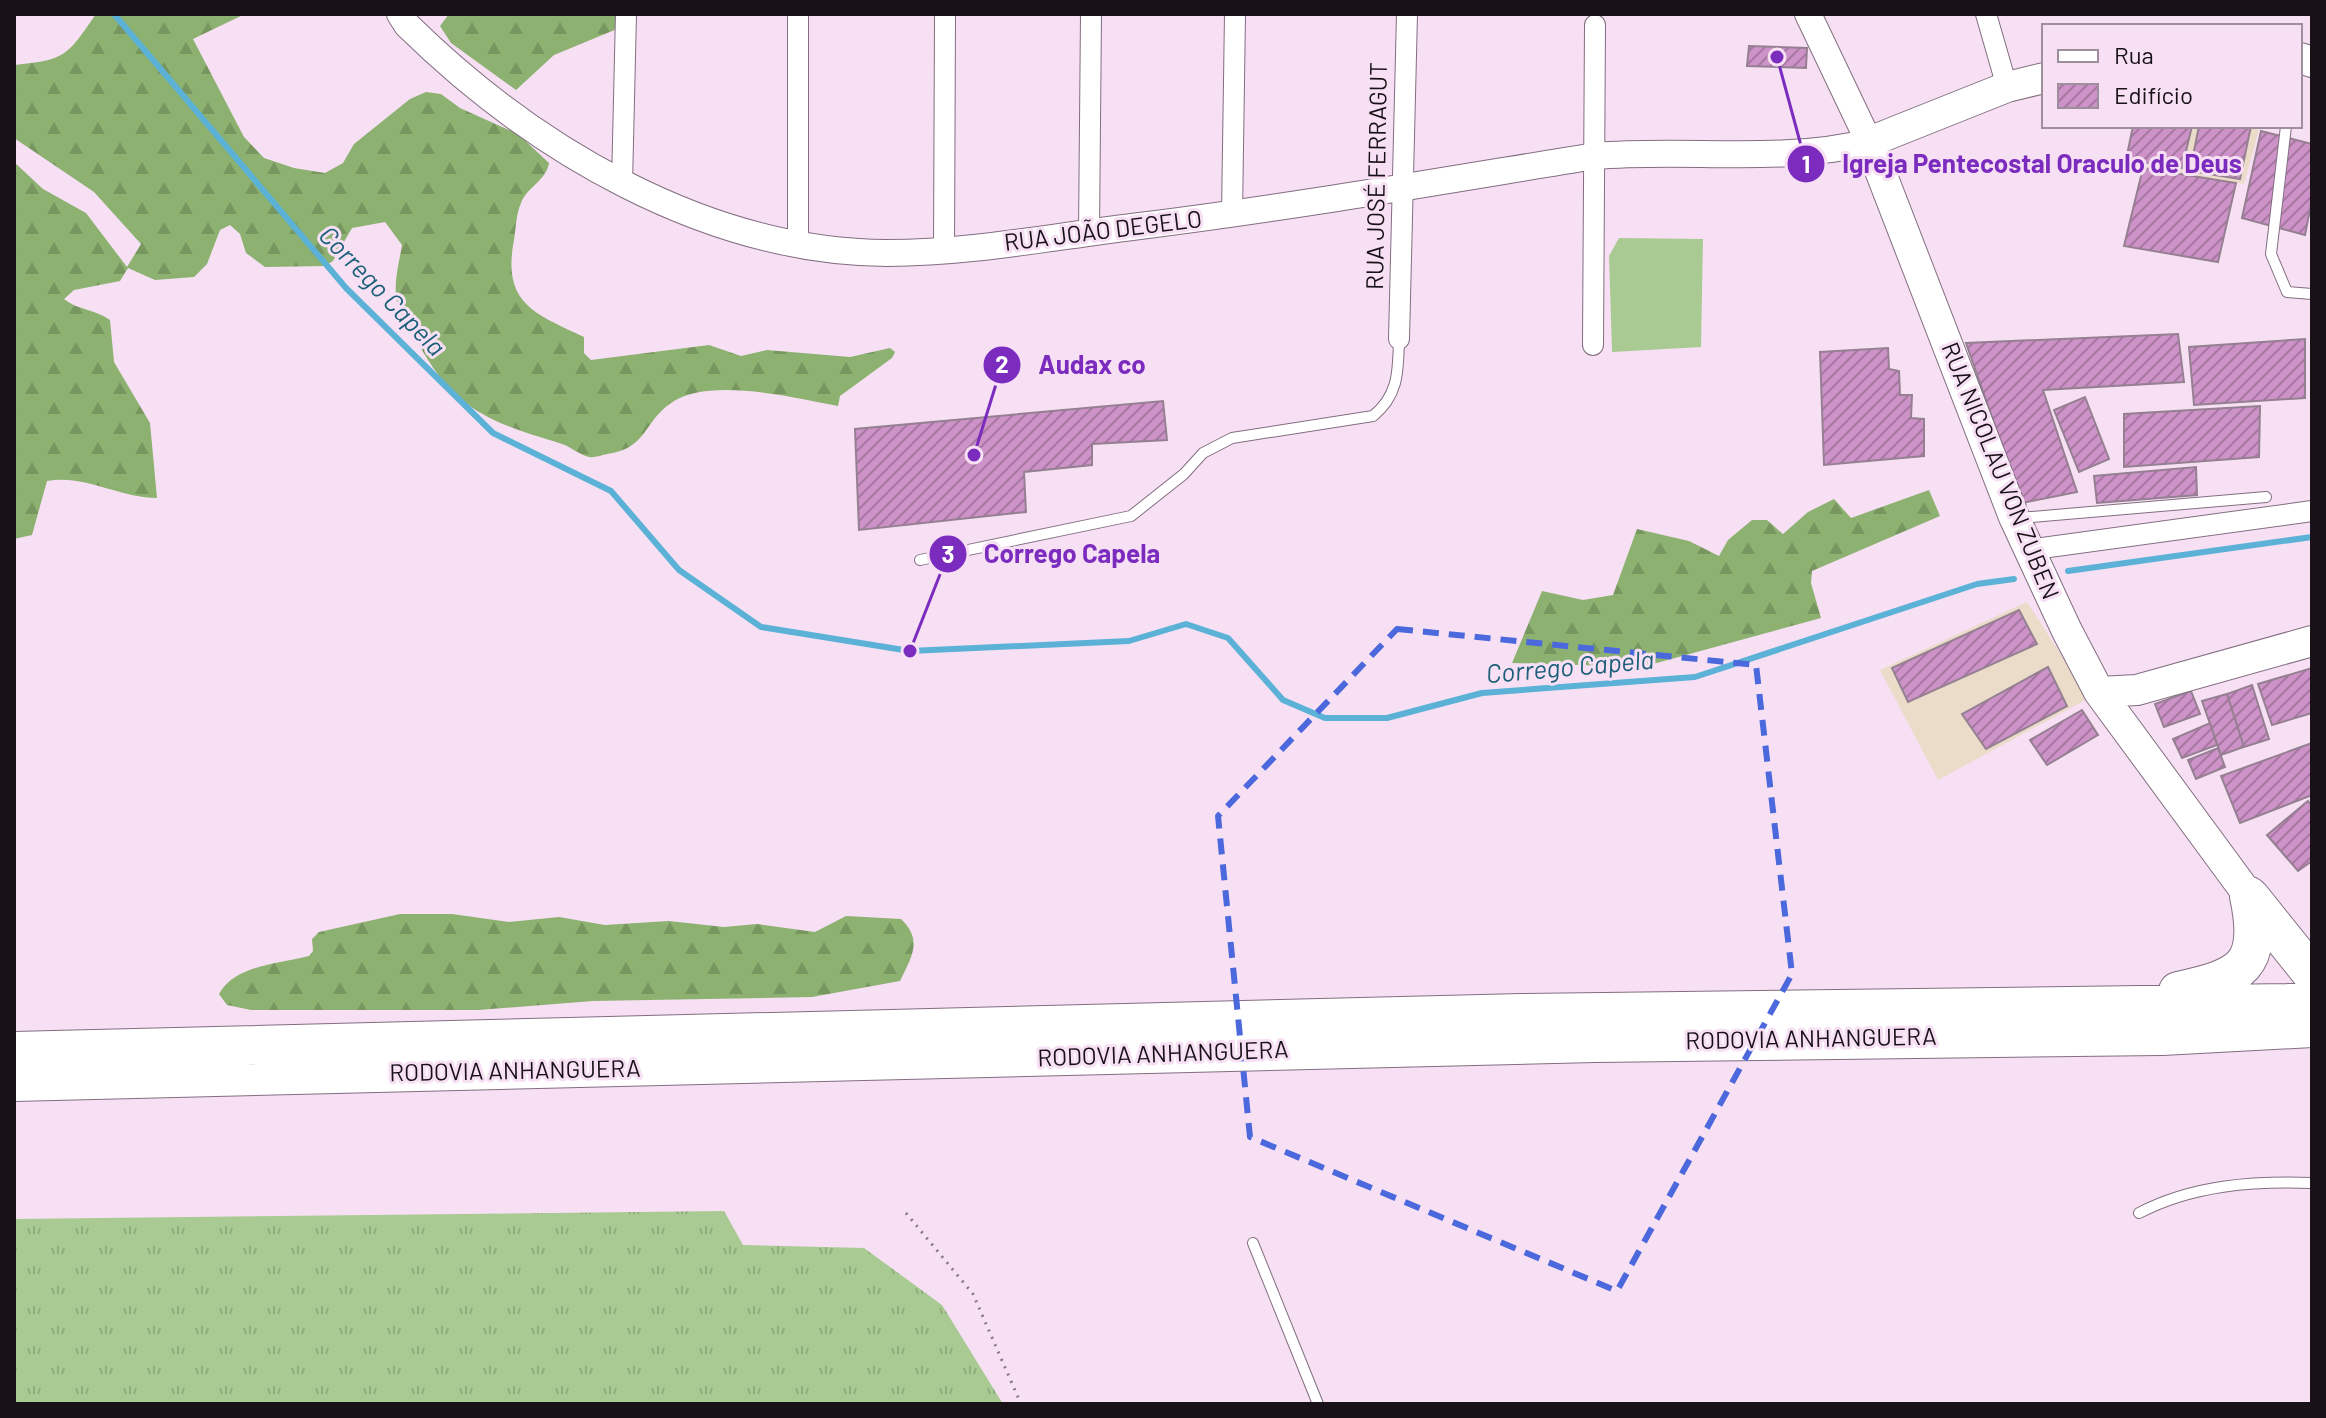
<svg xmlns="http://www.w3.org/2000/svg" width="2326" height="1418" viewBox="0 0 2326 1418" font-family="Barlow,sans-serif">
  <style>
    .education { fill: #ebdbc9 }
    .grass { fill: url(#grass-tufts) }
    .forest { fill: url(#forest-firs) }
    .garden { fill: #a9ca92 }
    .lines { fill: none; stroke-linecap: round; stroke-linejoin: round }
    .stream { stroke: #5bb1d6; stroke-width: 6 }
    .building { fill: url(#building-hatch); stroke: #958092; stroke-width: 2 }
    .service-casing { stroke: #826e80; stroke-width: 12 }
    .minor-casing { stroke: #826e80; stroke-width: 22 }
    .tertiary-casing { stroke: #826e80; stroke-width: 28 }
    .secondary-casing { stroke: #826e80; stroke-width: 32 }
    .motorway-casing { stroke: #826e80; stroke-width: 40 }
    .path { stroke: #897987; stroke-width: 3; stroke-dasharray: 2 6; stroke-linecap: butt }
    .service { stroke: #fff; stroke-width: 10 }
    .minor { stroke: #fff; stroke-width: 20 }
    .tertiary { stroke: #fff; stroke-width: 26 }
    .secondary { stroke: #fff; stroke-width: 30 }
    .motorway { stroke: #fff; stroke-width: 38 }
    .marked { fill: none; stroke: #4b68dc; stroke-width: 6; stroke-dasharray: 16 10; stroke-linejoin: round }
    .labels { text-anchor: middle; stroke-width: 6; stroke-linejoin: round; paint-order: stroke }
    .street-label { font-size: 24px; fill: #191118; stroke: #f7e0f4 }
    .water-label { font-size: 26px; font-style: italic; fill: #1c5f79; stroke: #f7e0f4 }
    .leader { fill: none; stroke: #7b2cbf; stroke-width: 3 }
    .callout-dot { fill: #7b2cbf; stroke: #f7e0f4; stroke-width: 3 }
    .mark-label { font-size: 24px; text-anchor: middle; font-weight: bold; fill: #fff }
    .callout-label { font-size: 26px; text-anchor: middle; font-weight: bold; fill: #7b2cbf; stroke: #f7e0f4; stroke-width: 6; stroke-linejoin: round; paint-order: stroke }
  </style>
  <defs>
    <pattern id="grass-tufts" width="24" height="20" patternUnits="userSpaceOnUse" patternTransform="scale(2)"><rect width="24" height="20" fill="#a9ca92"/><path d="M3 7l-1-3M5 7V3M7 7l1-3M15 17l-1-3M17 17v-4M19 17l1-3" fill="none" stroke="#91ac7d"/></pattern>
    <pattern id="forest-firs" width="22" height="20" patternUnits="userSpaceOnUse" patternTransform="scale(2)"><rect width="22" height="20" fill="#8cb170"/><path d="M5 1l3.5 6h-7zM16 11l3.5 6h-7z" fill="#789760"/></pattern>
    <pattern id="building-hatch" width="6" height="6" patternUnits="userSpaceOnUse" patternTransform="scale(2)"><rect width="6" height="6" fill="#cd93c8"/><path d="M-1 1l2-2M0 6l6-6M5 7l2-2" fill="none" stroke="#a677a1"/></pattern>
  </defs>
  <rect width="100%" height="100%" fill="#f7e0f4"/>
  <path class="education" d="M2133,126h127l-16,58 -120,-20z
    M2027,602l62,96 -151,82 -58,-110z"/>
  <path class="grass" d="M724,1211l19,34 121,3 78,57 61,99h-989v-185z"/>
  <path class="forest" d="M96,14h149l-52,25 51,98 20,21 30,10 31,5 18,-10 11,-19 56,-45 16,-7 15,2 19,14 58,26 31,29c-3,18 -22,24 -28,40 -5,11 -5,25 -7,37 -12,63 19,73 70,97v16l7,7 118,-15 32,11 26,-6 83,7 40,-9 5,4 -3,6 -52,38 -2,10c-42,-8 -130,-30 -167,-3 -27,18 -24,46 -64,51 -5,1 -13,4 -18,3 -9,-2 -18,-10 -27,-13 -71,-22 -106,-32 -144,-101 -6,-12 -17,-25 -20,-38 -6,-18 1,-41 4,-60l-17,-23 -33,6 -19,33 -8,5 -60,1 -19,-14 -6,-19 -10,-9 -10,5 -13,34 -13,13 -39,3 -27,-12 -8,13 -46,9 -10,9c13,11 31,10 46,21l4,42 36,61 7,75c-37,0 -73,-24 -110,-17l-15,54 -18,4v-377l29,27 43,24 41,54 14,-23 -47,-52 -80,-54v-73c52,-5 53,-9 82,-51z
    M449,14h168v15l-63,26 -38,35 -65,-47 -11,-17z
    M1929,490l11,26 -128,55 -1,12 10,35 -179,49 -130,-4 30,-72 41,9 30,-5 24,-66 52,12 30,15 9,-16 24,-20h15l16,14 25,-22 26,-13 17,19z
    M400,914h52l57,8 50,-5 46,8 64,-4 55,6 33,-3 58,8 31,-16 55,3c22,21 11,37 -1,62l-88,16 -219,4 -115,9h-227l-24,-5 -8,-11c16,-29 59,-30 90,-38l4,-5 -1,-12 7,-7z"/>
  <path class="garden" d="M1619,238l84,1 -2,108 -89,5 -3,-96z"/>
  <g class="lines">
    <path class="stream" d="M114,14l232,274 147,145 118,58 68,79 82,57 149,24 219,-10 57,-17 42,14 55,62 42,18h62l95,-25 213,-16 282,-93 37,-5
      M2068,571l244,-34"/>
  </g>
  <path class="building" d="M1749,46l58,2 -1,20 -59,-2z
    M2133,126h59l-10,42 -56,-8z
    M2199,126h52l-11,53 -50,-8z
    M2261,131l51,13v55l-7,36 -63,-17z
    M2143,168l93,15 -18,79 -94,-16z
    M2178,334l6,48 -141,8 34,102 -55,11 -56,-160z
    M2305,339v59l-111,7 -5,-58z
    M1888,348l1,21 10,2 1,24h12l-1,23 13,1v37l-100,9 -4,-113z
    M2085,397l24,62 -30,13 -25,-62z
    M1163,401l4,39 -75,4v21l-68,7 2,40 -167,18 -4,-101z
    M2260,406l-1,51 -135,10v-53z
    M2196,467l1,28 -100,8 -3,-27z
    M2019,610l18,34 -129,58 -16,-34z
    M2048,667l19,39 -81,43 -24,-35z
    M2312,668v45l-40,12 -14,-41z
    M2252,685l17,54 -25,8 -17,-53z
    M2191,691l9,23 -36,13 -9,-23z
    M2227,694l17,53 -23,8 -19,-54z
    M2082,710l16,25 -51,30 -17,-25z
    M2210,723l7,22 -35,13 -9,-19z
    M2312,743v52l-72,28 -19,-47z
    M2218,748l7,19 -29,12 -8,-19z
    M2308,801l4,5v55l-14,10 -31,-36z"/>
  <g class="lines">
    <defs>
      <path id="service" d="M2286,126l-15,128 16,38 25,2
        M2020,518l246,-21
        M920,560l211,-44 53,-42 19,-21 29,-15 141,-22c26,-21 25,-45 26,-77
        M2139,1213c54,-28 113,-32 173,-30
        M1253,1243l65,161"/>
      <path id="minor" d="M798,14v229
        M1986,14l21,73
        M622,184l4,-170
        M1232,215l3,-201
        M1089,232l2,-218
        M944,249l1,-235
        M1399,339l8,-325
        M1593,345l2,-320
        M2028,550l284,-39"/>
      <path id="tertiary" d="M400,14l7,11c125,123 299,227 480,228 82,0 164,-16 245,-26 155,-19 309,-46 463,-71 92,-8 185,8 274,-14l-61,-128"/>
      <path id="secondary" d="M2300,58l12,4
        M2044,78l-37,9 -138,55 145,375 53,114 32,61 150,204
        M2099,692l38,-2 175,-49"/>
      <path id="motorway" d="M2251,898l61,76
        M2178,991c64,-14 86,-24 71,-95
        M14,1051l1508,-38 773,-10
        M14,1082l1581,-39 567,-7 150,-8"/>
    </defs>
    <use href="#service" class="service-casing"/>
    <use href="#minor" class="minor-casing"/>
    <use href="#tertiary" class="tertiary-casing"/>
    <use href="#secondary" class="secondary-casing"/>
    <use href="#motorway" class="motorway-casing"/>
    <path class="path" d="M906,1213l67,81 48,110"/>
    <use href="#service" class="service"/>
    <use href="#minor" class="minor"/>
    <use href="#tertiary" class="tertiary"/>
    <use href="#secondary" class="secondary"/>
    <use href="#motorway" class="motorway"/>
  </g>
  <path class="marked" d="M1397,629l359,36 36,309 -175,317 -367,-154 -32,-321z"/>
  <g class="labels">
    <g class="street-label">
      <text transform="translate(1377 176) rotate(-89)" y="8">RUA JOSÉ FERRAGUT</text>
      <text transform="translate(1103 231) rotate(-7)" y="8">RUA JOÃO DEGELO</text>
      <text transform="translate(2000 471) rotate(68)" y="8">RUA NICOLAU VON ZUBEN</text>
      <text transform="translate(1811 1039) rotate(-1)" y="8">RODOVIA ANHANGUERA</text>
      <text transform="translate(1163 1054) rotate(-2)" y="8">RODOVIA ANHANGUERA</text>
      <text transform="translate(515 1071) rotate(-1)" y="8">RODOVIA ANHANGUERA</text>
    </g>
    <g class="water-label">
      <text transform="translate(382 291) rotate(46)" y="9">Corrego Capela</text>
      <text transform="translate(1570 667) rotate(-5)" y="9">Corrego Capela</text>
    </g>
  </g>
  <path class="leader" d="M1777 57L1806 164M974 455L1002 365M910 651L948 554"/>
  <g class="callout-dot">
    <circle cx="1777" cy="57" r="8"/>
    <circle cx="974" cy="455" r="8"/>
    <circle cx="910" cy="651" r="8"/>
    <circle cx="1806" cy="164" r="20"/>
    <circle cx="1002" cy="365" r="20"/>
    <circle cx="948" cy="554" r="20"/>
  </g>
  <g class="mark-label">
    <text x="1806" y="173">1</text>
    <text x="1002" y="373">2</text>
    <text x="948" y="563">3</text>
  </g>
  <g class="callout-label">
    <text x="2042" y="173">Igreja Pentecostal Oraculo de Deus</text>
    <text x="1092" y="374">Audax co</text>
    <text x="1072" y="563">Corrego Capela</text>
  </g>
  <rect width="2326" height="1418" fill="none" stroke="#191118" stroke-width="32"/>
  <rect x="2042" y="24" width="260" height="104" fill="#f7e0f4" stroke="#9e8d9c" stroke-width="2"/>
  <rect x="2058" y="50" width="40" height="12" fill="#ffffff" stroke="#9e8d9c" stroke-width="2"/>
  <text x="2114" y="64" font-size="24" fill="#191118">Rua</text>
  <rect x="2058" y="84" width="40" height="24" fill="url(#building-hatch)" stroke="#9e8d9c" stroke-width="2"/>
  <text x="2114" y="104" font-size="24" fill="#191118">Edifício</text>
</svg>
